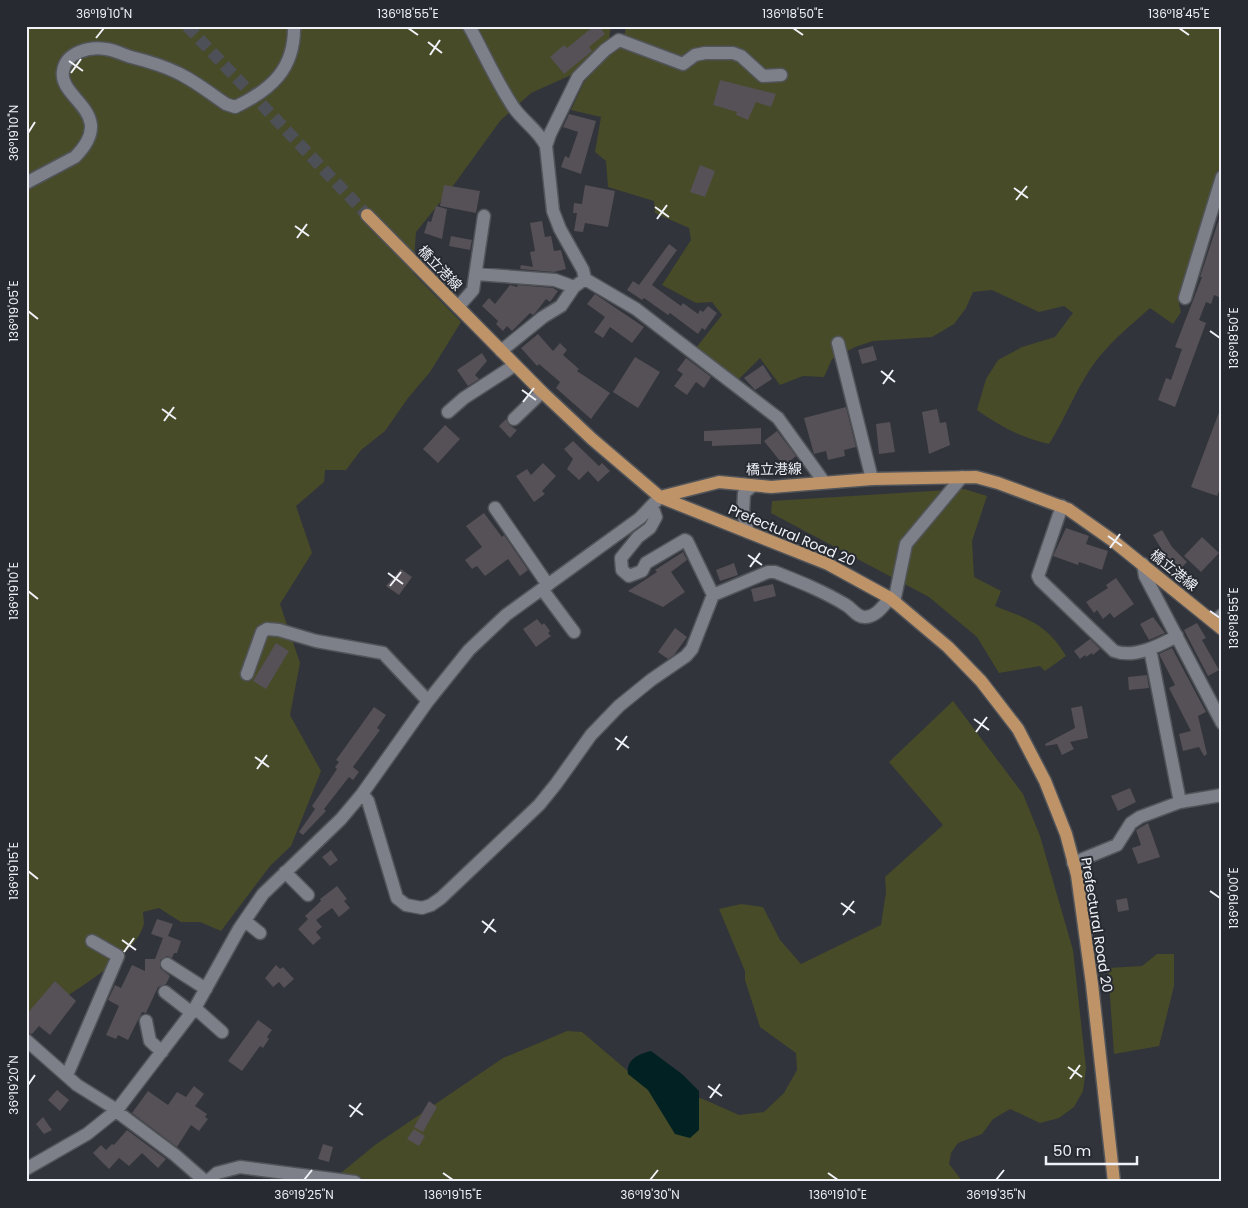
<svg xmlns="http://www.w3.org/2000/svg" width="1248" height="1208" viewBox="0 0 1248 1208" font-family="Poppins,'Noto Sans JP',sans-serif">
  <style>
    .green { fill: #474b28 }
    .water { fill: #012123 }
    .building { fill: #565057 }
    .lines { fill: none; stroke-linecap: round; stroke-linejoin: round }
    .major-tunnel { stroke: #4e5057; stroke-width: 12; stroke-dasharray: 12 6; stroke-linecap: butt }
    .minor-casing { stroke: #515459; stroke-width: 15 }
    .major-casing { stroke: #515459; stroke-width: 15 }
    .minor { stroke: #7d8088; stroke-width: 12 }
    .major { stroke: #be9368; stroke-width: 12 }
    .ticks { fill: none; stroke: #f0f2f7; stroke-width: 2 }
    .labels { text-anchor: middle; stroke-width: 4; stroke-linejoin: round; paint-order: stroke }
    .street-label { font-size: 14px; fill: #f0f2f7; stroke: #272a31 }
    .neatline { fill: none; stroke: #f0f2f7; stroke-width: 2 }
    .ticks-label { font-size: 12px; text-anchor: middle; fill: #f0f2f7 }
  </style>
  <rect width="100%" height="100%" fill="#31343b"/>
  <path class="green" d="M26,26h585l-2,13 -31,33 -47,21 -31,28 -50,69 -34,42 -3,41 48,49 -31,50 -22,26 -23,33 -24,19 -15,20h-21l-1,12 -28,24 16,47 -32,51 20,59 -10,52 31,56 -30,75 -21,20 -49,65 -21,-9h-19l-22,-14 -16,4c0,4 2,11 0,15 -12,34 -86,75 -117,94z
    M626,26h596v144l-32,94 -11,40 2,8 -8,12 -23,-16c-18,16 -36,31 -51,49 -21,26 -32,59 -50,87 -28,-6 -49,-18 -72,-34l9,-31 12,-19 24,-13 33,-10 18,-24 -9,-7 -25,6 -47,-22 -19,2 -7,16 -12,16 -22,13 -59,4 -18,6 -23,12 -8,18 -21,-1 -23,9 -20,-27 -24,24 -40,-34 26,-33 -10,-13 -16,1 -34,-18 29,-45 -2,-12 -34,-15 -1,-12 -46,-14 -2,-26 -11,-9 6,-35 -30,-7 13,-28 40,-45z
    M964,489l23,7 -15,45 2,36 27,14 -6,15c33,13 52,18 71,50l-21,15 -5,-5 -41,7 -22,-36 -48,-40 -158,-84 1,-12z
    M953,701l70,93 17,42 33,114 13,118 -3,23 -9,16 -15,11 -19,5 -30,-14 -17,10 -11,15 -24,9 -7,10 -2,11 14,18h-633l45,-37 128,-87 64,-27 15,1 60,51 61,16 36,16 25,-3 20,-19 13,-23 -1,-17 -36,-26 -15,-47v-9l-26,-62 22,-5 22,3 17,33 21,24 80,-39 5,-33 -1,-15 58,-52 -54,-63z
    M1157,954h17v32l-15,60 -45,8 -6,-86 34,-2z"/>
  <path class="water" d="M651,1051l31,23 17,17v39l-9,8 -15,-4 -27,-44 -20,-16c-2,-15 11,-20 23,-23z"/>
  <path class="building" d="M594,26h5l6,8 -16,13 3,4 -28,23 -14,-17 14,-12 3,3z
    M720,80l56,14 -5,13 -15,-5 -8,18 -12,-5 1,-3 -24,-7z
    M569,114l27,7 -15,53 -20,-7 4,-11 4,2 9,-26 -15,-5z
    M700,165l15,6 -10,26 -15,-5z
    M444,185l36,6 -4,22 -36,-7z
    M585,185l30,6 -7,36 -23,-4 -2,9 -9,-1 3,-18h-4l1,-10 8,1z
    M436,206l11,3 -5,30 -18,-6 4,-12 3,1z
    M1220,216l2,74 -3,7 -5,-2 -3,9 -5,-2 -7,18 7,3 -31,84 -17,-7 8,-22 5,2 11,-31 -7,-2 27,-70h-2z
    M542,221l3,16 6,-1 3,15 7,-1 5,19 -12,3 -34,-3 1,-4 12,2 -3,-15 5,-1 -5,-28z
    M451,236l21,4 -2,10 -21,-4z
    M669,244l8,6 -25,35 29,21 2,-3 15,11 2,-4 3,2 5,-6 9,7 -12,17 -3,-2 -4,6 -28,-21 -2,2 -24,-17 -2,2 -15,-10 6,-9 6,4z
    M510,285l7,2 1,-2 35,3 5,3 -8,11 -4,-3 -10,13 -3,3 -3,-2 -18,18 -5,-5 -4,5 -7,-7 2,-3 -16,-15 7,-8 6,6z
    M595,294l49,33 -12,16 -22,-16 -7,11 -9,-6 11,-15 -18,-13z
    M538,334l15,17 7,-8 7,7 -4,5 16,14 -2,2 33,22 -19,26 -35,-31 4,-6 -21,-18 -2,2 -16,-18z
    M873,346l4,14 -15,4 -4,-14z
    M482,353l5,8 -12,14 4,4 -11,7 -11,-16z
    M635,357l25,15 -22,36 -25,-16z
    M686,358l25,19 -7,11 -8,-6 -9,13 -13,-9 9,-12 -6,-4z
    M763,365l9,14 -17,11 -11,-12z
    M846,407l10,40 -12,3 1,6 -17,4 -2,-9 -12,3 -10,-36z
    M1221,407l1,77 -5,12 -26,-9z
    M937,409l3,14 6,-1 4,23 -21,9 -7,-42z
    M506,419l3,6 8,5 -7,8 -11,-12z
    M890,422l5,30 -16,2 -3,-30z
    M445,425l15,14 -22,24 -15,-14z
    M761,428v16l-49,2v-5h-8v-10z
    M777,431l19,25 -12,10 -20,-25z
    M573,441l26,25 3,-3 8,8 -12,11 -10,-11 -9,9 -12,-11 6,-10 -9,-10z
    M543,463l13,13 -14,15 3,3 -11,8 -18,-26 11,-7 4,6z
    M484,513l18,24 2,-2 24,35 -8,6 -12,-17 -23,17 -8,-10 -5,3 -7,-9 17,-13 -16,-21z
    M1066,528l23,8 -3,8 22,7 -6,19 -23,-8 -1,3 -25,-9z
    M1162,530l10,17 15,15 -8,8 -11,-10 -15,-25z
    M1202,537l17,16 -18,19 -17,-16z
    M683,552l4,8 -16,12 14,20 -22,15 -35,-16 29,-19 -2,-2z
    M734,563l4,12 -18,6 -4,-11z
    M401,569l11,8 -13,18 -13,-9z
    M1116,578l18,26 -20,14 -4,-5 -7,6 -6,-9 -3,3 -8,-11 22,-14 -2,-3z
    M773,584l3,12 -22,6 -3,-13z
    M1153,617l12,16 -16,7 -9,-16z
    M537,619l5,6 2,-2 6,8 -2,2 3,3 -15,11 -13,-18z
    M1197,623l9,15 -4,2 17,30 -11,6 -24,-46z
    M675,628l12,9 -13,18 -6,4 -10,-7z
    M1090,639l10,10 -7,6 -1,-2 -6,4 -1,-2 -5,4 -6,-8z
    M276,643l13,8 -23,38 -13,-8z
    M1172,648l34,64 -8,4 9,38 -3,2 -5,-9 -16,4 -4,-17 12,-3 -22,-43 6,-3 -16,-31z
    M1147,675l2,13 -20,2 -1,-13z
    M1082,706l6,32 -18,4 4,7 -12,6 -5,-11 -11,2 -1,-2 30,-16 -4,-20z
    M374,707l12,8 -9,13 3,2 -27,37 6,5 -6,8 -4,-3 -25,32 2,2 -23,24 -4,-3 16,-23 -3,-3 25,-37 -2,-2 4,-5 -3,-2z
    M1130,788l6,14 -18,9 -7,-15z
    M1148,823l12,34 -22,7 -6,-16 9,-3 -5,-15z
    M331,850l7,10 -8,6 -8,-9z
    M337,886l10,13 -3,2 6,7 -11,9 -7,-9 -16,12 6,7 -6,5 5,6 -8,7 -15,-16 10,-10 -3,-3 16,-15 -1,-2z
    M1127,898l2,12 -11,2 -2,-12z
    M157,919l16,5 -5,12 13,5 -4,12h-3l-2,5 -5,-2 -7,4v8l10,8 -4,8 -8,3 -12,26 -4,-1 -14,28 -10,-5 -2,4 -10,-4 13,-29 -11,-6 7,-15 6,3 11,-23 13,6v-12h10l8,-21 -12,-4z
    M276,965l4,4 3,-2 11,12 -10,9 -5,-6 -6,5 -8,-9z
    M55,981l21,20 -26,34 -11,-9 -7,8 -6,-2v-17z
    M258,1020l14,10 -5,7 2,2 -6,9 -3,-2 -18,25 -14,-10z
    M194,1086l10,8 -9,12 12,8 -2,3 3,2 -9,12 -8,-6 -14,22 -45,-34 16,-22 20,14 9,-13 9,5z
    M57,1090l12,10 -9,11 -12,-11z
    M429,1101l8,6 -14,25 -9,-5z
    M43,1117l9,13 -8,4 -8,-10z
    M414,1129l11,7 -6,10 -12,-7z
    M127,1130l39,29 -8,9 -16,-15 -13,13 -10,-8 -10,11 -16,-16 8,-8 5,5 6,-6 2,1z
    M323,1144l10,3 -4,15 -11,-3z"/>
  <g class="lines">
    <path class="major-tunnel" d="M187,26l180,189"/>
    <defs>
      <path id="minor" d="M469,26c15,27 28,57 45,82 10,14 25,23 32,38
        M26,183l49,-26c44,-44 -17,-58 -12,-86 3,-19 27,-25 43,-22 9,1 17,6 25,8 16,4 33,9 47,16 17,8 33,21 48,31l9,3c36,-17 60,-38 59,-81
        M476,274l79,6 19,7
        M585,279l-2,-9 -23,-41 -7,-18 -7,-65 4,-12 28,-57 27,-27 14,-10 64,24 12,-9 10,-2h28l8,3 22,20 18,-1
        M585,279l51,30 142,109 46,64
        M1185,298l37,-121
        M458,307l15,-17 11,-74
        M838,343l34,136
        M501,351l42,-34 18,-11 13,-19 11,-8
        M448,412l16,-14 51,-33
        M514,419l28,-27
        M652,506l4,11 -6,11 -12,9 -17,21 1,12 7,6 13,-5 4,-8 39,-23 2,1 26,54
        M1062,506l-24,70 2,4 74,71c20,8 46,-6 63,-15
        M495,508l53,77
        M748,532l-5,-19 1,-20 7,-6
        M1143,564l2,12 77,147
        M542,589l32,43
        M894,602l12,-58 56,-67
        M1214,622l8,-7
        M1150,649l30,153
        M247,674l15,-42 5,-3 12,1 37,11 67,12 45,48
        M362,794l6,7 29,97 9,7 16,3 9,-3 10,-7 98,-93 17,-21 35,-49 28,-29 32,-26 35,-24 6,-7 21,-54 55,-23h7c25,10 48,19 71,33 7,4 11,13 20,12 11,-1 17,-11 24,-19
        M1073,863l44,-18 14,-22 9,-6 40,-15 42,-7
        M285,872l23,23
        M245,921l15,12
        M167,964l39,25
        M165,992l27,21
        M195,1008l27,24
        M146,1021l4,20 12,11
        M26,1040l51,45 40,25
        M67,1075l51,-119 -26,-15
        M116,1111l59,44 31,27
        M26,1169l61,-35 30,-24 78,-102 44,-79 24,-35 78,-75 21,-25 66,-93 41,-51 37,-35 134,-97 20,-21
        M207,1182l10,-9 23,-6 115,15"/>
      <path id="major" d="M367,215l175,177 50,47 68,58 168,67 62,34 58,49 33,34 37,48 27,52 21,53 11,41 15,109 22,198
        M660,497l59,-15 52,5 101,-8 104,-2 22,6 70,26 44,31 110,89"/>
    </defs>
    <use href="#minor" class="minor-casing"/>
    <use href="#major" class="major-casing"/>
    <use href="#minor" class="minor"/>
    <use href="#major" class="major"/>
  </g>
  <path class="ticks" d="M408,28l10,7M793,28l10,7M1179,28l10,7M96,38l8,-10M428,42l14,11M430,55l10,-15M69,61l14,10M71,73l10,-14M28,133l7,-11M1014,188l14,10M1016,200l11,-14M655,207l14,10M657,219l10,-14M295,226l14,10M297,238l10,-14M28,311l10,8M1210,331l10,7M881,371l14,11M883,384l10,-14M522,390l14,10M523,402l11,-14M162,409l14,10M164,421l10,-14M1108,536l14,10M1110,548l10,-14M748,555l14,10M750,567l10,-14M388,573l15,11M390,586l11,-14M28,591l10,8M1210,611l10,7M974,719l15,11M976,732l11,-15M615,738l14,10M617,750l10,-14M255,757l14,10M257,769l10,-14M28,871l10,8M1210,891l10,7M841,903l14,10M843,915l11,-14M482,921l14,11M484,933l10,-14M122,940l14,10M124,952l10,-14M1068,1067l14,10M1070,1079l10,-14M28,1085l7,-10M708,1086l14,10M710,1098l10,-14M349,1105l14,10M350,1117l11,-14M443,1173l10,7M828,1173l10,7M304,1180l8,-10M650,1180l8,-10M996,1180l8,-10"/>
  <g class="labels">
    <g class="street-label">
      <text transform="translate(440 268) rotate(46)" y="5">橋立港線</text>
      <text transform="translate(774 469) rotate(-1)" y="5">橋立港線</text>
      <text transform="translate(792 535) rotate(23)" y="5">Prefectural Road 20</text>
      <text transform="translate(1174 570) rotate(39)" y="5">橋立港線</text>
      <text transform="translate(1097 925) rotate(81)" y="5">Prefectural Road 20</text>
    </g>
  </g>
  <rect width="1248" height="1208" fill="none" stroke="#272a31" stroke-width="55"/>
  <path d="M1046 1156v8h91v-8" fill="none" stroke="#f0f2f7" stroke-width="2.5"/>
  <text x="1053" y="1156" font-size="15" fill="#f0f2f7" stroke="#272a31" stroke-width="4" paint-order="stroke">50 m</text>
  <rect x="28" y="28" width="1192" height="1152" class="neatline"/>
  <g class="ticks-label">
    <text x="104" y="18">36°19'10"N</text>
    <text x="408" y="18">136°18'55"E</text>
    <text x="793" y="18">136°18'50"E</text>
    <text x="1179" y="18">136°18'45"E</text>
    <text transform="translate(14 133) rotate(-90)" y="4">36°19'10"N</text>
    <text transform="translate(14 311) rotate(-90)" y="4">136°19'05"E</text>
    <text transform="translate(1234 338) rotate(-90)" y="4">136°18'50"E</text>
    <text transform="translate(14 591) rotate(-90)" y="4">136°19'10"E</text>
    <text transform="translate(1234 618) rotate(-90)" y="4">136°18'55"E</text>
    <text transform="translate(14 871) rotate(-90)" y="4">136°19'15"E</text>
    <text transform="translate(1234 898) rotate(-90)" y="4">136°19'00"E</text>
    <text transform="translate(14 1085) rotate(-90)" y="4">36°19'20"N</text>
    <text x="304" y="1199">36°19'25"N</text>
    <text x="453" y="1199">136°19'15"E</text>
    <text x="650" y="1199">36°19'30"N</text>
    <text x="838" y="1199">136°19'10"E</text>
    <text x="996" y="1199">36°19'35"N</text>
  </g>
</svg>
